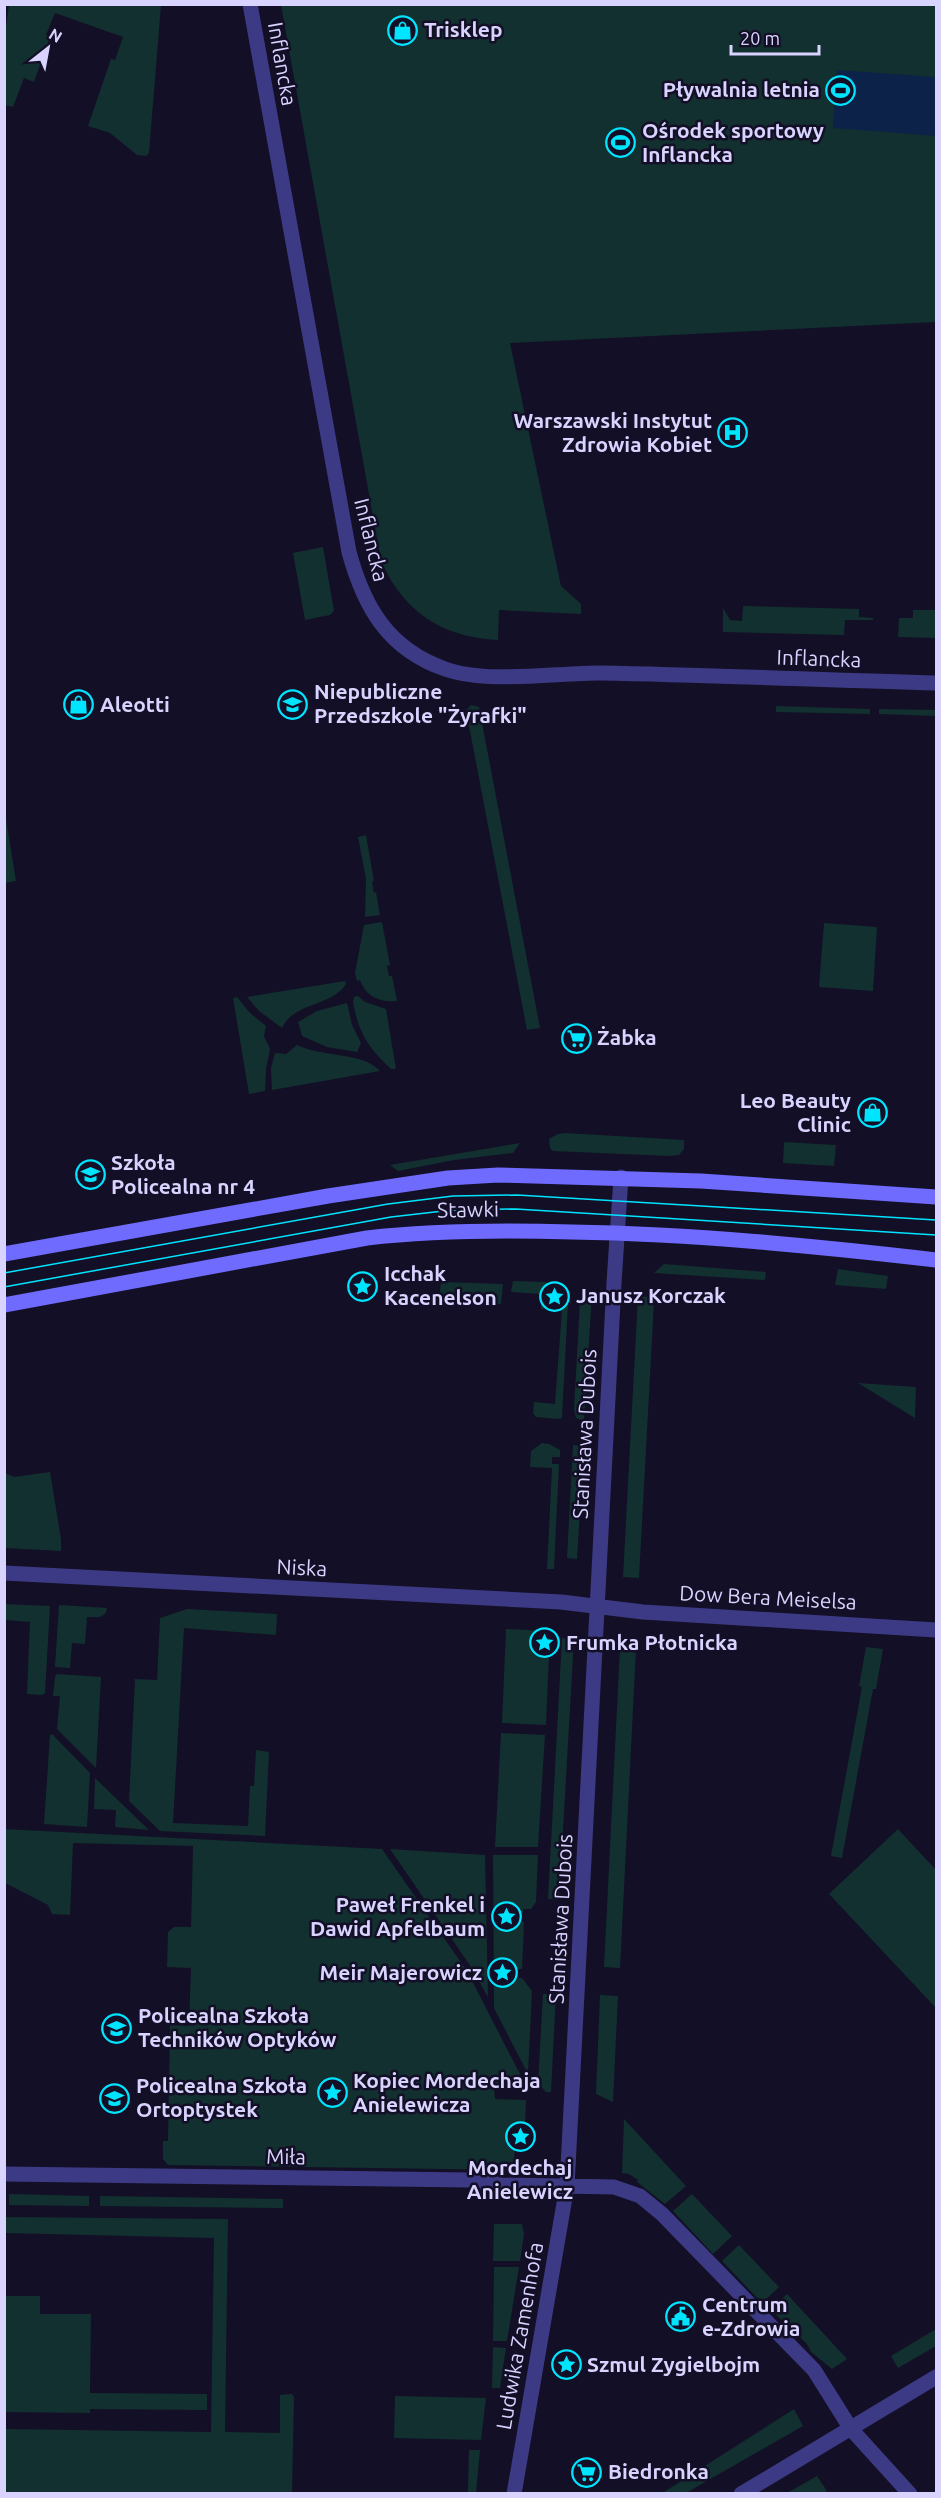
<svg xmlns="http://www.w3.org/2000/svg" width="941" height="2498" viewBox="0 0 941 2498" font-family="Ubuntu,sans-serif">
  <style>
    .green { fill: #12302f }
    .water { fill: #0c2248 }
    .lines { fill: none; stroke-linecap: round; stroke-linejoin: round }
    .street { stroke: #3d3a85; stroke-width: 15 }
    .secondary { stroke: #6f6bff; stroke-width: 15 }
    .tram { stroke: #00e5ff; stroke-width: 1.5 }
    .labels { text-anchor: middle; stroke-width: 5; stroke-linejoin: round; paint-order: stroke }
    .poi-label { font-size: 21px; font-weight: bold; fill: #d9d4ff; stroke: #130f26; text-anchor: start }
    .street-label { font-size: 21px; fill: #d9d4ff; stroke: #130f26 }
  </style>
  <rect width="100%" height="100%" fill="#130f26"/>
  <path class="green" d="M9,5h152l-12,148 -3,3 -9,-1 -27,-22 -22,-7 23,-67 4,1 8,-23 -68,-24 -9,22 4,2 -16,45 -10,-4 -11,29 -8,-2v-72z
    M281,5h655v317l-426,21 51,243 20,18v10l-82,-4 -1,30c-57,-3 -94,-28 -117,-79z
    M323,547l11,64 -4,4 -25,5 -12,-67z
    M743,606l116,3v8l14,1v2h-28l-1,15 -121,-3v-24l7,12 12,1z
    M913,610h23v28l-38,-1 1,-19h14z
    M471,705l8,2 61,321 -13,2 -61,-320z
    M776,706l94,3v5l-94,-2z
    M879,709l57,1v6l-57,-2z
    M5,813l11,68 -11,2h-1z
    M366,835l8,46 -2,1 2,11 2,-1 4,23 -15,2 1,-38 -8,-42z
    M382,922l8,43 -3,1 2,10h3l5,25c-19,2 -32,-6 -37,-21l-3,1 -2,-8 9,-48z
    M824,923l53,4 -4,64 -54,-4z
    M345,981l1,3c-15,23 -52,18 -64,44l-23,-17 -12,-14z
    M358,996l7,6 21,7 10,60h-5c-23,-22 -32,-35 -38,-67l1,-5z
    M237,997l13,16 16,13 -2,10 6,13 -4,20 -1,22 -16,3 -16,-96z
    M347,1003l5,22 9,18 -4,9 -30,-5 -25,-11 -4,-14 19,-11z
    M297,1045c23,12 67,7 83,26l-108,19 -1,-22 4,-15 11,1z
    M565,1133l119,7v9l-5,6 -9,1 -117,-5 -3,-3 -1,-9 9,-5z
    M784,1142l52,3 -2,21 -51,-3z
    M520,1143l-7,10 -59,7 -56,11 -8,-6z
    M664,1264l102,8 -1,8 -111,-7z
    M838,1269l50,7 -2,13 -51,-4z
    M513,1281l32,1 23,21 -6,115 -4,1 -22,-2 -3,-4 1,-11 21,2 7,-94 -21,-1v-15l-30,-2z
    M441,1282l62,2 -2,20 -62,-4z
    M587,1293l5,1 -8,127 -8,-3 -2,-9 6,-109z
    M638,1296l11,1 5,5 -15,276 -16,-1z
    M858,1383l58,4 -1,31z
    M542,1443l7,1 11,6v7h-8v7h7l-5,105h-7l5,-101 -22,-1 1,-16z
    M573,1445l11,1 -7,113 -10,-1z
    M50,1472l11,67v12l-56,-3v-75l9,4z
    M4,1604l46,2 -5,87 -3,2 -15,-1 3,-72 -25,-2z
    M59,1605l48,3 -1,5 -6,4h-13l-2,27 -13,-1 -2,25 -15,-1z
    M187,1609l90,5 -1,21 -92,-7 -11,195 75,3 2,-40h4l2,-36 13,2 -4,84 -105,-5 -31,-30 6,-122 22,1 3,-62z
    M506,1629l44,2 -4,94 -44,-2z
    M562,1638l12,1 -15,261 -11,-1z
    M866,1647l17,2 -7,40h-3l-31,169 -11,-2 31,-169 -3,-1z
    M620,1648l16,1 -16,319 -16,-1z
    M57,1674l44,3 -5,91 -39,-39 3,-33h-7l2,-19z
    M501,1733l44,2 -7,112h-43z
    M52,1734l38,39 -3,54 -43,-3 6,-89z
    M95,1778l54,52 -34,-3 1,-17 -22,-1z
    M4,1829l378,20 85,122 57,111 -11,6 -19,-1 1,12 31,1 -1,25 -10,8 -1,37 -346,-5 -5,-6v-18h5l2,-116 19,1 2,-58 -24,-1 1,-35 6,-5h17l2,-81 -120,-3 -3,72 -18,-1 -4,-9 -43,-22z
    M898,1829l38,41v138l-107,-114z
    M390,1849l95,6 3,142 -19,-33z
    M493,1855h45l-2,47 -5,7h-8v4l-21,-1 -1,9 23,1 -2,47h-22l-1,8 23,1 10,13 -4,83 -34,-66z
    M543,1994h13l-5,98h-5l-8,-9z
    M600,1995l18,1 -5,106 -17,-8z
    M624,2119l62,67 -21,18 -28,-22 1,-2 -9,-6 -7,-1z
    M9,2194l80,2v10l-80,-1z
    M692,2194l40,42 -19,18 -40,-43z
    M100,2196l183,3v9l-183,-2z
    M5,2217l223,2 -3,213 55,1v-38l12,-1 2,3 -2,96h-287v-64l206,3 3,-194 -209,-5z
    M494,2224h28l2,10 -4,27h-27z
    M739,2245l40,42 -17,16 -40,-42z
    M494,2267h25l-12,74h-14z
    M787,2294l60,65 -15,10 -21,-17 -4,-8 -36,-34z
    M5,2296h35v18h51l-1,79 117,1v16l-117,-1v4l-85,-1z
    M936,2329v17l-38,22 -7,-12z
    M493,2347l13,1 -6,40h-8z
    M395,2396l91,2 -5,42 -87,-2z
    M794,2409l9,17 -117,67h-21l-1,-1z
    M469,2450h11l-4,43h-8z
    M817,2476l10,15 -4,2h-36z"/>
  <path class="water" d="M837,70l99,7v59l-103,-8z"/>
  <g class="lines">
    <path class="street" d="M250,4l99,548c15,55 39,97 96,117 42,15 110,4 155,4 112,2 224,7 336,10
      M4,1573l557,29 82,10 293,18
      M4,2174l465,6 33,5 112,2 26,9 22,18 152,156 37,59 59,65
      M514,2494l53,-308 47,-903 7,-106
      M741,2494l195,-117"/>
    <path class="secondary" d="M4,1254l324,-58 120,-18 50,-3 203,6 235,16
      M4,1305l363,-67c69,-8 136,-8 205,-6 122,2 243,14 364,28"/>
    <path class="tram" d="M4,1273l384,-69 65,-8 64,-1 419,25
      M4,1287l387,-70 61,-7 64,-1 420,26"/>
  </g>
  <defs>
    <symbol id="shop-ring" viewBox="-11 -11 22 22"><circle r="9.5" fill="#130f26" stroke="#00e5ff" stroke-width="1.5"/><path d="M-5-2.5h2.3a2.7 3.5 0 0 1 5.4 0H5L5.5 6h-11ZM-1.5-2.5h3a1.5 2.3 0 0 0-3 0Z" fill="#00e5ff"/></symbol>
    <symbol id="stadium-ring" viewBox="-11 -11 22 22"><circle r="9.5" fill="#130f26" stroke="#00e5ff" stroke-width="1.5"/><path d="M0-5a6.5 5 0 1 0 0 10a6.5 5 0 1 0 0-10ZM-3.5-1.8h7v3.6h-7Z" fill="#00e5ff"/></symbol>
    <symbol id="hospital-ring" viewBox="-11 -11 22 22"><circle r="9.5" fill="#130f26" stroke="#00e5ff" stroke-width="1.5"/><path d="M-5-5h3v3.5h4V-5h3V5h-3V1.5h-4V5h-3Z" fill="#00e5ff"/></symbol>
    <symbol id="school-ring" viewBox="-11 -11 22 22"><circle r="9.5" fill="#130f26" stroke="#00e5ff" stroke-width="1.5"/><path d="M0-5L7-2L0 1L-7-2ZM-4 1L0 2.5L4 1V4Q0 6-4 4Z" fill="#00e5ff"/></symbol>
    <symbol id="supermarket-ring" viewBox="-11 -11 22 22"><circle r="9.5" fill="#130f26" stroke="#00e5ff" stroke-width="1.5"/><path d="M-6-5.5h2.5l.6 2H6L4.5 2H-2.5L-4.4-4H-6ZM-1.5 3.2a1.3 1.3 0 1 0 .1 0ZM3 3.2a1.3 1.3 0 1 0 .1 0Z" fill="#00e5ff"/></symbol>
    <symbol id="university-ring" viewBox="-11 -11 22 22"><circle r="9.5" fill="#130f26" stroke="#00e5ff" stroke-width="1.5"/><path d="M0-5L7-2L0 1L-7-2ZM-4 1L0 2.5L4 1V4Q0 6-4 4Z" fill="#00e5ff"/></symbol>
    <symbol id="sight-ring" viewBox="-11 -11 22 22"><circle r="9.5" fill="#130f26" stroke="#00e5ff" stroke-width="1.5"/><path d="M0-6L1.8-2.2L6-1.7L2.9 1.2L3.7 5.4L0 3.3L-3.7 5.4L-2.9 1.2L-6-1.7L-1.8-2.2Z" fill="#00e5ff"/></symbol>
    <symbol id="civic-ring" viewBox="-11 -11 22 22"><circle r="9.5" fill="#130f26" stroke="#00e5ff" stroke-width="1.5"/><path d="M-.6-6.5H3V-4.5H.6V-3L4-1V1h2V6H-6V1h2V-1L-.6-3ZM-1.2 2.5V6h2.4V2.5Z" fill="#00e5ff"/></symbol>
  </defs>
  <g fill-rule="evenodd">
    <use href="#shop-ring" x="386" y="14" width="33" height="33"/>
    <use href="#stadium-ring" x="824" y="74" width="33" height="33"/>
    <use href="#stadium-ring" x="604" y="126" width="33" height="33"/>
    <use href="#hospital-ring" x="716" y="416" width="33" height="33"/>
    <use href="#school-ring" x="276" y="688" width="33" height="33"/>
    <use href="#shop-ring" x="62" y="688" width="33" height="33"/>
    <use href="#supermarket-ring" x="560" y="1022" width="33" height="33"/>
    <use href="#shop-ring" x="856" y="1096" width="33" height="33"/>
    <use href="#university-ring" x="74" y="1158" width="33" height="33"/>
    <use href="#sight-ring" x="346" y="1270" width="33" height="33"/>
    <use href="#sight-ring" x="538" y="1280" width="33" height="33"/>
    <use href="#sight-ring" x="528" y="1626" width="33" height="33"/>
    <use href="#sight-ring" x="490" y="1900" width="33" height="33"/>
    <use href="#sight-ring" x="486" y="1956" width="33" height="33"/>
    <use href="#university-ring" x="100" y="2012" width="33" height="33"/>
    <use href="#sight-ring" x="316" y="2076" width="33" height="33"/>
    <use href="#university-ring" x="98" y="2082" width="33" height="33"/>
    <use href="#sight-ring" x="504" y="2120" width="33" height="33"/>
    <use href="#civic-ring" x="664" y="2300" width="33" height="33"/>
    <use href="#sight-ring" x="550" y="2348" width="33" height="33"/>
    <use href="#supermarket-ring" x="570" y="2456" width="33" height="33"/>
  </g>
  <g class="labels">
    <g class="poi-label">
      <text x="424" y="37">Trisklep</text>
      <text x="820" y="97" text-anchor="end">Pływalnia letnia</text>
      <text x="642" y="138">Ośrodek sportowy<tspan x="642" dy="24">Inflancka</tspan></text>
      <text x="712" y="428" text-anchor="end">Warszawski Instytut<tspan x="712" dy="24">Zdrowia Kobiet</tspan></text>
      <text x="314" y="699">Niepubliczne<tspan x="314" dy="24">Przedszkole "Żyrafki"</tspan></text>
      <text x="100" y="712">Aleotti</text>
      <text x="597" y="1045">Żabka</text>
      <text x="851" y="1108" text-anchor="end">Leo Beauty<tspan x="851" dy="24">Clinic</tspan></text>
      <text x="111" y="1170">Szkoła<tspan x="111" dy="24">Policealna nr 4</tspan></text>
      <text x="384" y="1281">Icchak<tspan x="384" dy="24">Kacenelson</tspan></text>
      <text x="576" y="1303">Janusz Korczak</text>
      <text x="566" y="1650">Frumka Płotnicka</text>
      <text x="485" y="1912" text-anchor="end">Paweł Frenkel i<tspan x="485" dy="24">Dawid Apfelbaum</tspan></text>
      <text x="482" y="1980" text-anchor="end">Meir Majerowicz</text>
      <text x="138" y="2023">Policealna Szkoła<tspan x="138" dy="24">Techników Optyków</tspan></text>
      <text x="353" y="2088">Kopiec Mordechaja<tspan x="353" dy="24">Anielewicza</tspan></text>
      <text x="136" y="2093">Policealna Szkoła<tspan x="136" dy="24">Ortoptystek</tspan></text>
      <text x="520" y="2175" text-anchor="middle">Mordechaj<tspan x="520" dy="24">Anielewicz</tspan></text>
      <text x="702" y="2312">Centrum<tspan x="702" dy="24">e-Zdrowia</tspan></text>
      <text x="587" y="2372">Szmul Zygielbojm</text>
      <text x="608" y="2479">Biedronka</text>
    </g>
    <g class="street-label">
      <text transform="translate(282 64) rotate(80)" y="7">Inflancka</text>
      <text transform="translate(371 540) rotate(76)" y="7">Inflancka</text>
      <text transform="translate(819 659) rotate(2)" y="7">Inflancka</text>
      <text transform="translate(468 1210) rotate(-1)" y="7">Stawki</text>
      <text transform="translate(585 1434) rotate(-87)" y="7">Stanisława Dubois</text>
      <text transform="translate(302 1568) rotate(3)" y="7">Niska</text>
      <text transform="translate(768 1598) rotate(3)" y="7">Dow Bera Meiselsa</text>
      <text transform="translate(561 1919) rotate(-87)" y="7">Stanisława Dubois</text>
      <text transform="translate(286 2157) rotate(1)" y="7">Miła</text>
      <text transform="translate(520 2336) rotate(-80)" y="7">Ludwika Zamenhofa</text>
    </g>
  </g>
  <rect width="941" height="2498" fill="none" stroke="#d9d4ff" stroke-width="12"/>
  <g transform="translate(48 48) rotate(31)" stroke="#130f26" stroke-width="4.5" paint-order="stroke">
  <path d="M0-4.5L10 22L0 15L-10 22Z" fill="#d9d4ff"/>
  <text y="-9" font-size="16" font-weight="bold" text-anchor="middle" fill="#d9d4ff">N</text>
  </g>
  <path d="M731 45v9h88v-9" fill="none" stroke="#d9d4ff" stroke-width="3"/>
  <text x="740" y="45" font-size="18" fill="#d9d4ff" stroke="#130f26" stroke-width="4.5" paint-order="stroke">20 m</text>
</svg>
